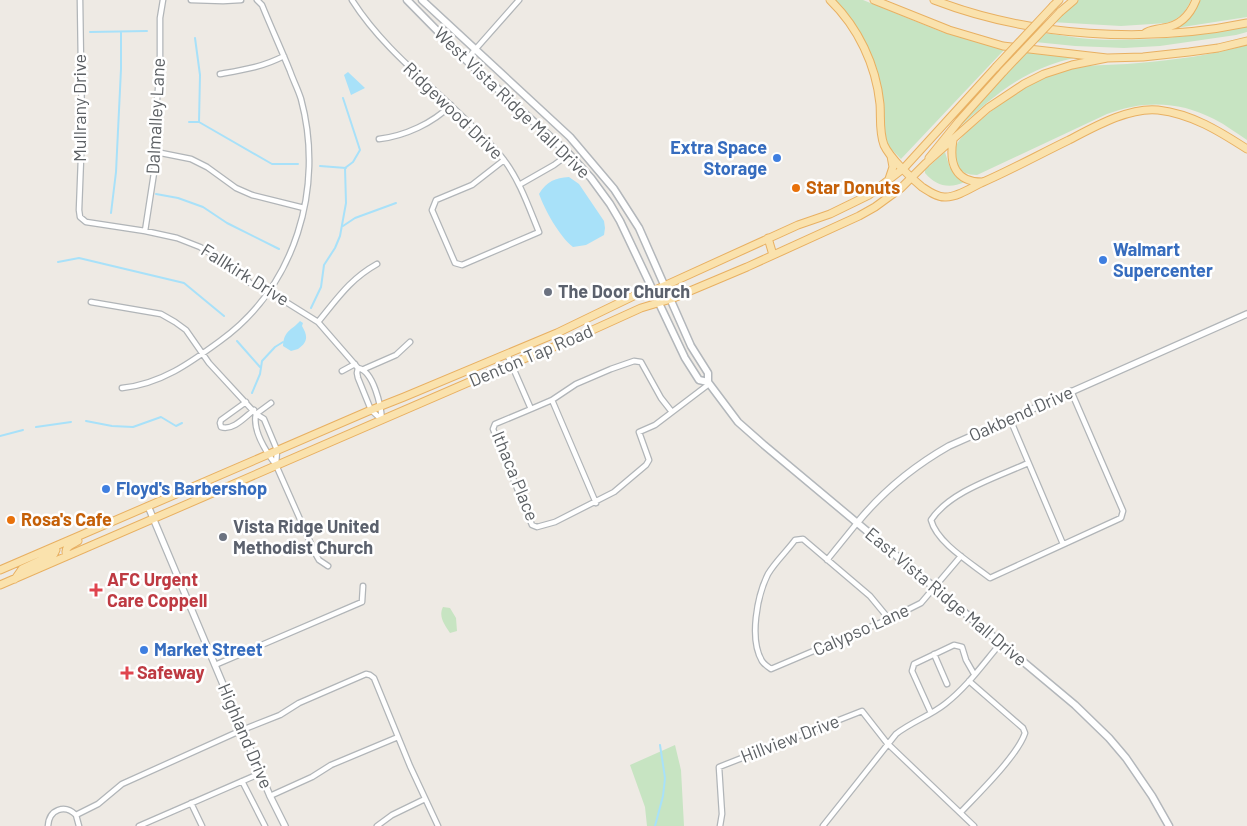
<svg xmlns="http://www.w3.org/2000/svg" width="1247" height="826" viewBox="0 0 1247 826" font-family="Barlow,sans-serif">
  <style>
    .green { fill: #c7e4c2 }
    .water { fill: #a8e1f9 }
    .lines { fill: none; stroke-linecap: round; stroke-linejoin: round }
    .stream { stroke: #a8e1f9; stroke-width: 2 }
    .minor-casing { stroke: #b1b5b8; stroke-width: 7 }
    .tertiary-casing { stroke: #b1b5b8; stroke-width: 8 }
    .secondary-casing { stroke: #b3b7bb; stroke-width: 9 }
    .primary-casing { stroke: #e8b062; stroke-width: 9 }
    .minor { stroke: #fff; stroke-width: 4.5 }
    .tertiary { stroke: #fff; stroke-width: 5.5 }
    .secondary { stroke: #fff; stroke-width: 6 }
    .primary { stroke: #fae2ad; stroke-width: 7 }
    .primary-bridge-casing { stroke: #e8b062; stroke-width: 9; stroke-linecap: butt }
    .primary-bridge { stroke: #fae2ad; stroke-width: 7 }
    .shop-dot { fill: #3f7fe0; stroke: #fff; stroke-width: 2 }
    .food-dot { fill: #e8710a; stroke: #fff; stroke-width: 2 }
    .worship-dot { fill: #6b7280; stroke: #fff; stroke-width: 2 }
    .health-dot { fill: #e0444e; stroke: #fff; stroke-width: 2 }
    .labels { text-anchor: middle; stroke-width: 5; stroke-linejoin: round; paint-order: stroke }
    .street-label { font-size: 18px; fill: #5c6064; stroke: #fff }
    .shop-label { font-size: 18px; font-weight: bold; fill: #366cbe; stroke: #fff; text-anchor: start }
    .food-label { font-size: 18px; font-weight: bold; fill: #c56008; stroke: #fff; text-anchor: start }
    .worship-label { font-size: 18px; font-weight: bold; fill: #5b616d; stroke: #fff; text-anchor: start }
    .health-label { font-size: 18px; font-weight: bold; fill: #be3a42; stroke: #fff; text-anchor: start }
  </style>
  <rect width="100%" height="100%" fill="#eeeae4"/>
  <path class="green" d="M832,0h31l79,32 62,18 -103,109 -12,-12 -4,-7 -15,-83z
    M1075,0h116c-5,12 -12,19 -24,23l-46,3 -70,-4z
    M1198,0h49v17l-71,11z
    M1247,26v6l-11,3 -76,11 -36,2 -49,-2 -40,-4 7,-9c16,1 31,5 47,6 53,3 106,-2 158,-13z
    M1247,45v95c-11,-7 -21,-15 -33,-21 -34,-18 -71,-19 -107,-5l-130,61c-9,0 -18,-3 -21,-12 -7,-16 7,-28 18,-37 23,-20 46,-40 75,-52 30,-11 58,-8 90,-11 36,-3 73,-8 108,-18z
    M1025,52l54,5c-56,11 -85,39 -126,76z
    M945,152l5,16 15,14c-16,7 -29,4 -40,-9v-3z
    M443,607l7,1 6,10 1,13 -7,2c-5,-8 -12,-16 -7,-26z
    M675,745l6,25 3,56h-37l-2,-19 -15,-42z"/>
  <path class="water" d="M348,72l17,16 -14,7 -7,-20z
    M569,177l10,7 25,37 1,7 -1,7 -18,10 -13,2c-14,-11 -28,-37 -34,-53 8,-13 16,-16 30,-17z
    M300,321l3,2 -1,3c6,10 6,16 -4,23l-7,2 -8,-5c1,-16 8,-15 17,-25z"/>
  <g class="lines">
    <path class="stream" d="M90,32l57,-1
      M195,38l5,37 -1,47
      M189,122h10l73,42h26
      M320,166l26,2
      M156,194l22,4 25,9 24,16 52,26
      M111,213l5,-41 5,-103v-37
      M343,226l12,-8 41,-15
      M58,262l21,-4 105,25 40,33
      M311,308l10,-21 3,-22 11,-17 5,-12 6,-33 -1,-35 8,-6 7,-12 -17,-52
      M237,341l23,26
      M252,393l8,-19 2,-13 13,-14 8,-5
      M86,421l26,5 21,1 28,-10 15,9 6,-3
      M36,427l35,-5
      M0,436l23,-6
      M655,826l8,-30 2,-18 -5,-33"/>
    <defs>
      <path id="minor" d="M80,0l2,132 -3,78 1,7 6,5 59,9 32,7 23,9 28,17 22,19 36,19 32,20 40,46c16,3 23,39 24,52
        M191,0l32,1 18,-1
        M352,0c33,52 84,88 126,132 9,9 19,18 26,28 16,21 25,48 35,72l-77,33 -7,-2 -23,-53 4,-10 36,-15 32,-25
        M466,60l53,-60
        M220,74c23,-4 43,-7 64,-18
        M379,139c26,-3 54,-16 72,-34
        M156,152l35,7 16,8 29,21 16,7 52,13
        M519,185l35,-20 15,-11
        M145,231l11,-71v-51l4,-39v-52l3,-18
        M91,302l70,12 14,8 11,8 23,33 47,51 8,5 13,31 -1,15
        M318,322c19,-23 32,-43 59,-58
        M507,354l24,55 21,-9 24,-16 35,-15 23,-8 7,1 20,36 11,14
        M358,368l-1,5 1,5 13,32 11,10
        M364,369l32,-14 14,-13
        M342,371l13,-7
        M122,388c39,-4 68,-25 98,-47 75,-54 105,-153 81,-242 -3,-10 -8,-19 -11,-28 -9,-22 -19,-44 -28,-66l-5,-5
        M552,400l44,103
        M246,402l-25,18 -1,3 1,4c12,4 24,-10 33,-17
        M271,403l-15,11c-4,17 11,39 20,51l39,88 4,7 9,6
        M531,409l-36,15 -2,5 39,96 5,2 18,-5 59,-30 32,-27 3,-5 -10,-28 16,-7 54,-41
        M1010,419l53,125
        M1028,463c-30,14 -78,28 -97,57 6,23 40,43 59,58l131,-60 2,-7 -52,-120
        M827,560l30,-37
        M889,619l-19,-23 -67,-57 -8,1c-8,11 -20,22 -27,34 -11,22 -19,65 -6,87 2,3 6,6 9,8l118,-50 32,-16 40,-47
        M934,654l13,30
        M215,665l147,-63 1,-16
        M931,713l-19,-42 2,-7 40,-19 8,2 4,13 8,14
        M242,781l23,45
        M270,796l42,-19 19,-12 67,-28
        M191,803l11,23
        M961,812c17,-18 57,-57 64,-79l-2,-5 -54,-47
        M76,815l22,-11 24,-20 120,-54 38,-15 19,-12 67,-29 4,1 4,3 36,88 28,60
        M48,826c1,-17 17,-22 28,-11l3,11
        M139,826l122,-53
        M377,826l15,-11 33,-16
        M720,826l2,-12 -3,-47 143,-56 25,32 87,83
        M823,826l73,-92c15,-12 34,-18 49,-30 22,-17 38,-40 55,-60"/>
      <path id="tertiary" d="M148,506l122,290 15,30
        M857,523c26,-32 57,-57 92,-77l298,-132"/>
      <path id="secondary" d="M407,0l59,60 103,94 22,24 19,26 10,17 65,137 14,22 9,2
        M422,0l148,137 44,52 25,39 52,118 17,27v9l30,40 26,23 311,260 34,33 17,20 26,38 17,30"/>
      <path id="primary" d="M830,0c28,27 46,65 50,104 1,14 -1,28 4,41 6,13 27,33 38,42 6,4 16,11 24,10 11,0 25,-9 35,-14 30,-13 59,-29 88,-43 25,-13 60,-33 89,-30 34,4 61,21 89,39
        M874,0l75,30 54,16 104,12 36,-1 46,-5 29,-4 29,-7
        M934,0c96,37 213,44 313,23
        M1053,6l6,-6
        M1060,12l14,-12
        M1144,34c6,-5 11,-4 19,-6 17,-2 27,-13 33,-28
        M953,140c-4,23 2,42 29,42
        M929,158l30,-37 45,-50
        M888,182l5,-15 -2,-11
        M768,238l5,17
        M67,556c-4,-9 4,-11 11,-15
        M0,570l371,-160 33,-13 153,-64 89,-43 7,1 145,-66 32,-11 39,-19 35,-27 92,-101
        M15,579l7,-10 32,-15 2,-4 -1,-3
        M0,585l511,-221 55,-22 75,-34 30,-9 76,-32 112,-51 16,-9 26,-19 25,-25 62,-55 36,-24 20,-10 28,-9 35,-7"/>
    </defs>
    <use href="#minor" class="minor-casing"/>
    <use href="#tertiary" class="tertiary-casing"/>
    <use href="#secondary" class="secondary-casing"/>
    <use href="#primary" class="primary-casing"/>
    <use href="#minor" class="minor"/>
    <use href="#tertiary" class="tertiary"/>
    <use href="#secondary" class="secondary"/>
    <use href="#primary" class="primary"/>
    <defs>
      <path id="primary-bridge" d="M996,67l57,-61
        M1004,71l56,-59"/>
    </defs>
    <use href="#primary-bridge" class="primary-bridge-casing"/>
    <use href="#primary-bridge" class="primary-bridge"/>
  </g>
  <g class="shop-dot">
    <circle cx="777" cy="158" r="5"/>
    <circle cx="1103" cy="260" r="5"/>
    <circle cx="106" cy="489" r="5"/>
    <circle cx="144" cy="650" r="5"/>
  </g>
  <g class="food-dot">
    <circle cx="796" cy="188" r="5"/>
    <circle cx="11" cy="520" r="5"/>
  </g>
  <g class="worship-dot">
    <circle cx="548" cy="292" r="5"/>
    <circle cx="223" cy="537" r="5"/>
  </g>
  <g class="health-dot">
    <path d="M93.5 582.5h5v5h5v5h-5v5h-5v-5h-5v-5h5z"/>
    <path d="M124.5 665.5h5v5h5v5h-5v5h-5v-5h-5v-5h5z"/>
  </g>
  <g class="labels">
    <g class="street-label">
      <text transform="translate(512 103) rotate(44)" y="6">West Vista Ridge Mall Drive</text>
      <text transform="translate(80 108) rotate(-90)" y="6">Mullrany Drive</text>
      <text transform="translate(453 111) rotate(44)" y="6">Ridgewood Drive</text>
      <text transform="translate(156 116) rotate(-87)" y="6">Dalmalley Lane</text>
      <text transform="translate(245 275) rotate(32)" y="6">Fallkirk Drive</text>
      <text transform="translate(531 356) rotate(-23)" y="6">Denton Tap Road</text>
      <text transform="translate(1021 414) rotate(-24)" y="6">Oakbend Drive</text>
      <text transform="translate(515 476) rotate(68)" y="6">Ithaca Place</text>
      <text transform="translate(946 597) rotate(40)" y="6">East Vista Ridge Mall Drive</text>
      <text transform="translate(861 630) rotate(-24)" y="6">Calypso Lane</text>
      <text transform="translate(245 736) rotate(67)" y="6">Highland Drive</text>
      <text transform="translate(790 739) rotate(-21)" y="6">Hillview Drive</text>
    </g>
    <g class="shop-label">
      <text x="767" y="154" text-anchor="end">Extra Space<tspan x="767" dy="21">Storage</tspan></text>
      <text x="1113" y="256">Walmart<tspan x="1113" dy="21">Supercenter</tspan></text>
      <text x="116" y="495">Floyd's Barbershop</text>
      <text x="154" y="656">Market Street</text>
    </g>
    <g class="food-label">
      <text x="806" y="194">Star Donuts</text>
      <text x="21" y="526">Rosa's Cafe</text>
    </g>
    <g class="worship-label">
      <text x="558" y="298">The Door Church</text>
      <text x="233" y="533">Vista Ridge United<tspan x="233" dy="21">Methodist Church</tspan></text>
    </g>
    <g class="health-label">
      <text x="107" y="586">AFC Urgent<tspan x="107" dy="21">Care Coppell</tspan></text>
      <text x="137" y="679">Safeway</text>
    </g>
  </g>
</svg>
